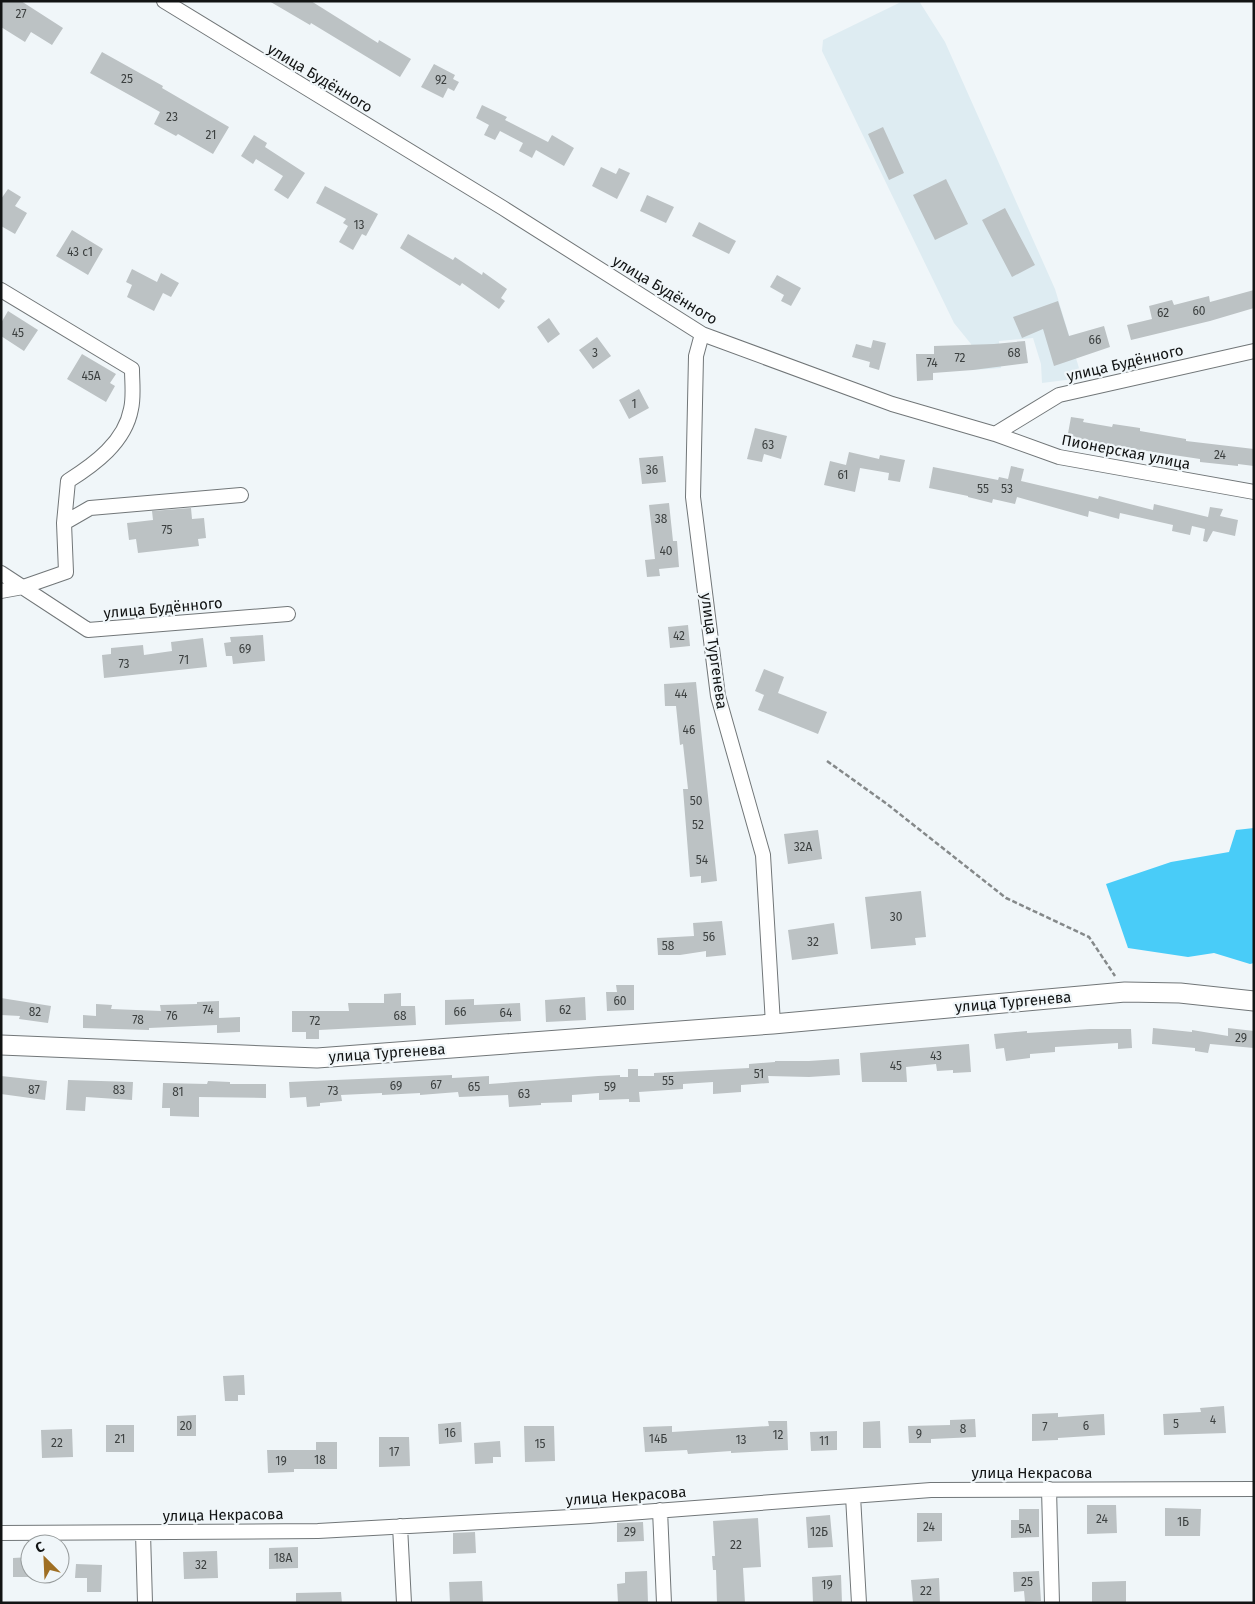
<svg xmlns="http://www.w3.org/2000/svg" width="1255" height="1604" viewBox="0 0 1255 1604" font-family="'Fira Sans',sans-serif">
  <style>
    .built { fill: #deecf2 }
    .water { fill: #49ccf8 }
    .building { fill: #bcc2c4 }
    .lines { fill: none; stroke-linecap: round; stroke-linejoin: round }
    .street-casing { stroke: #717678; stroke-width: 16 }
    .secondary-casing { stroke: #717678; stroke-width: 21 }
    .path { stroke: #85898a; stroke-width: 2.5; stroke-dasharray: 5 2.5; stroke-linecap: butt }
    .street { stroke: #fff; stroke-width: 14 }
    .secondary { stroke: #fff; stroke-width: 19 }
    .labels { text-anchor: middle; stroke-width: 4.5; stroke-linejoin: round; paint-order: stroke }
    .number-label { font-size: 12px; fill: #3c4040 }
    .street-label { font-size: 15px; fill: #121414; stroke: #f0f6f9 }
  </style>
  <rect width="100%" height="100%" fill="#f0f6f9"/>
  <path class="built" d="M903,1h16l26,41 110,247 27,89 -40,5 -1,-19 -8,-26 -34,3 2,27 -27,2 -3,-26 -17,-21 -132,-272 1,-11z"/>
  <path class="water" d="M1254,828v135l-4,1 -36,-11 -26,4 -60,-9 -22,-64 65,-22 58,-10 7,-22z"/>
  <path class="building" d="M1,1h20l42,27 -11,17 -21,-13 -6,10 -24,-15z
    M269,1h42l67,42 1,-3 32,19 -11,18 -89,-54 -1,2z
    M102,52l61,34 -1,2 67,39 -16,27 -35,-20 -2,2 -22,-12 6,-12 -70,-39z
    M434,64l21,11 -2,4 6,3 -5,9 -6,-3 -5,10 -22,-11z
    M482,105l25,12 -2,3 43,22 4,-7 22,13 -10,18 -28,-16 -4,8 -13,-7 4,-8 -23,-12 -5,9 -11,-5 5,-10 -13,-7z
    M883,127l21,46 -15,7 -21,-46z
    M254,135l13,8 -2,4 40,26 -17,26 -14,-9 9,-14 -27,-17 -3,5 -12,-8z
    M601,167l15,7 3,-6 11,5 -13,26 -25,-13z
    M946,179l22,45 -33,16 -22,-45z
    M325,186l53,28 -12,22 -4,-2 -9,16 -14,-8 9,-16 -5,-3 3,-4 -30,-16z
    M8,189l13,8 -6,9 12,7 -12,21 -14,-8v-27z
    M647,195l27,12 -8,16 -26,-12z
    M1005,208l30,57 -23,12 -30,-57z
    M699,222l37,19 -7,13 -37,-18z
    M72,230l31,19 -15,26 -32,-19z
    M408,234l45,26 2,-3 27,18 1,-3 24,17 -6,9 4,3 -6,8 -37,-26 -2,3 -60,-38z
    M132,269l25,13 4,-9 18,10 -8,14 -8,-4 -9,18 -27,-14 5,-12 -6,-3z
    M777,275l24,13 -10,18 -10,-5 3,-6 -14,-8z
    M1254,290v18l-44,13 -79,19 -4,-15 25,-6 -3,-13 23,-6 2,5 35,-9 1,6z
    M1058,301l11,35 35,-10 6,21 -56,19 -11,-37 -21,9 -9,-21z
    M8,311l30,19 -14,21 -23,-15v-13z
    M549,318l11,16 -12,9 -11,-16z
    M597,337l14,19 -18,13 -14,-19z
    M873,340l13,3 -7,27 -10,-3 1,-5 -18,-5 4,-13 15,4z
    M1025,341l3,22 -55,7 -40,3v7l-16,1 -1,-27h18v-8l60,-2z
    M82,354l34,20 -6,9 5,3 -9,16 -39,-23z
    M639,389l10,19 -20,11 -10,-19z
    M1071,417l13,2 -1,3 29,5 1,-3 27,4v3l46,8v2l68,8v17l-16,-2v2l-38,-4v-3l-133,-20z
    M755,428l32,8 -6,23 -17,-5 -2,8 -15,-3z
    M849,452l30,7 1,-4 25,5 -5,22 -12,-2 1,-7 -29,-5 -5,24 -31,-7 6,-24 16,4z
    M663,456l3,26 -24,2 -3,-26z
    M1011,466l13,3 -3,12 77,18 1,-3 54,14 1,-6 54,13 2,-10 13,2 -3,7 18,4 -3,16 -22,-5 -6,11 -4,-1 2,-12 -13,-3 -2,9 -18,-4 1,-6 -53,-12 -1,6 -30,-8 -1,6 -71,-20 -2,7 -22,-5 -1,4 -24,-6v-1l-39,-8 4,-21 65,13 1,-3 9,2z
    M669,503l4,38h4l2,26 -20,2 1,7 -13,1 -2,-17 10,-1 -6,-54z
    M191,508l1,11 12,-1 2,20 -8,1 1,7 -61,7 -2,-14 -7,1 -2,-17 26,-3 -1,-9z
    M688,625l2,21 -20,2 -2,-21z
    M263,635l2,26 -32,3 -1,-8h-6l-2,-13 7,-1 -1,-5z
    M203,638l4,29 -103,11 -2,-23 9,-1v-6l32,-3 1,10 28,-4 -1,-9z
    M764,669l20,8 -6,16 49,19 -9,22 -60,-24 6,-15 -9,-4z
    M696,682l21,199 -16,2v-7l-11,1 -7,-88h5l-5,-45 -3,1 -4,-39h-11l-1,-22z
    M818,830l4,29 -34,5 -4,-30z
    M921,891l5,46 -11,1 1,7 -45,4 -6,-52z
    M722,921l4,34 -20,2v-6l-26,4h-22l-1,-17 37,-2 -1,-13z
    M834,923l4,31 -46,6 -4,-30z
    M616,985h18v25l-27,1 -1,-19h11z
    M401,993v13h14l1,19 -97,5v9h-13v-7h-14v-21h57l-1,-8h36v-9z
    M585,997l1,23 -40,2 -1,-22z
    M1,998l50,8 -3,17 -29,-4 1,-3 -19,-1z
    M474,999v6l46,-2 1,18 -76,4v-25z
    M219,1001v17l21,-1v15l-23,1v-8l-68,3v2l-66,-2v-13l13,1v-12l16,1 -1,4 50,2 -1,-6 37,-1v-2z
    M1153,1028l39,4v-2l36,6v-8l26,3v17l-44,-4 -2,9 -13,-2v-3l-43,-4z
    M1090,1029h41l1,19 -14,1v-6l-63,4v5l-25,2v4l-24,3 -2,-13 -8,1 -2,-15 33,-3v2z
    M969,1044l2,28 -18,1v-3l-16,1 -1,-7 -30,3 1,15h-45l-2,-29z
    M839,1059l1,16 -31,2 -41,-1 1,7 -28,2v7l-28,2v-12l-30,2v5l-44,3 1,10h-11v-3l-30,1v-7l-27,2v7l-31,1v2l-32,2 -1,-12 -49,2 -1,-5 -38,3v-2l-38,2v-2l-41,2 1,6 -22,2v3l-13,1 -1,-10 -16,1 -1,-16 163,-7v3l37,-2v8l109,-8 22,-1v2h8v-8h10v7h16v-3l95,-5v-4l26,-2v-1h34z
    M1,1076l46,5 -2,19 -44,-6z
    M68,1080l65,2 -1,18 -46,-3 -1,14 -19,-1z
    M208,1081l22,1v2h36v14l-67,-1v20l-29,-1v-8h-8l1,-25 44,1z
    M244,1375l1,20h-7v6h-13l-2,-25z
    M1224,1406l2,27 -62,2 -1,-21 38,-2 -1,-4z
    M1058,1413v4l46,-3 1,21 -47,3v2l-26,1v-27z
    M196,1415v21h-19v-20z
    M975,1419l1,18 -45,2v4h-22l-1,-17 42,-1v-5z
    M768,1421h19l1,29 -57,3v-2l-43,3 -1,-4 -42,2 -2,-25 29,-1v6l97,-6z
    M880,1421l1,27h-18v-26z
    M461,1422l1,20 -23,2 -1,-20z
    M106,1425h28v27h-28z
    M524,1426h30l1,35 -30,1z
    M72,1429l1,28 -31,1 -1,-28z
    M837,1431v19l-26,1 -1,-19z
    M379,1437h30l1,29 -31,1z
    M500,1441l1,16h-8v6l-18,1 -1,-21z
    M316,1442h21v27h-43v3l-26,1 -1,-23h49z
    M1087,1505h29l1,28 -30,1z
    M1165,1508l36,1 -1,27h-35z
    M1019,1509h20v28l-28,1v-18h8z
    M917,1513h25v28l-25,1z
    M830,1515l3,32 -25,1 -2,-31z
    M758,1518l3,49 -18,1 2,35h-28l-1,-33h-3l-1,-14h3l-2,-35z
    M643,1522l1,19 -27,1v-19z
    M475,1532l1,21 -23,1v-21z
    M298,1547v21l-29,1v-21z
    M217,1551l1,27 -34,1 -1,-27z
    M30,1557v20h-17v-19z
    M76,1564l26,1 -1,27h-14v-14h-12z
    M647,1571l1,32h-30l-1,-19 8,-1v-11z
    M1039,1571l2,30 -16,1 -1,-11 -10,1 -1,-20z
    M841,1575l1,28h-29l-1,-26z
    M939,1578l1,25h-27l-2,-23z
    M482,1581l1,22h-33l-1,-21z
    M1126,1581v22h-34v-21z
    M341,1592l1,11h-46v-10z"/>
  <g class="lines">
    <defs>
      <path id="street" d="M164,1l339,207 199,126 190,70 103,30 64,23 195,35
        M1,290l131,79c0,13 2,28 -1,40 -6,33 -36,55 -63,72l-4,42 2,49 -43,15 -22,4
        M702,334l-6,22 -3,141 25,199 45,159 10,169
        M995,434l64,-39 195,-44
        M64,523l26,-15 151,-13
        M1,573l87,57 200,-16
        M1049,1489l3,114
        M853,1496l6,107
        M660,1510l4,93
        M400,1526l4,77
        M1,1533l317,-2 271,-15 342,-26 323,-1
        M143,1533l2,70"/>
      <path id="secondary" d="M1,1045l316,13 456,-34 352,-32 55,1 74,8"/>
    </defs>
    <use href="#street" class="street-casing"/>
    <use href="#secondary" class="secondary-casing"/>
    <path class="path" d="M827,761l60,43 119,94 83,39 26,39"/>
    <use href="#street" class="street"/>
    <use href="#secondary" class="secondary"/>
  </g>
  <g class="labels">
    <g class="number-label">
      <text x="21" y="18">27</text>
      <text x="127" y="83">25</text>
      <text x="441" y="84">92</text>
      <text x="172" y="121">23</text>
      <text x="211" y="139">21</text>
      <text x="359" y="229">13</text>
      <text x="80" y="256">43 с1</text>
      <text x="1199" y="315">60</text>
      <text x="1163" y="317">62</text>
      <text x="18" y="337">45</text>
      <text x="1095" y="344">66</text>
      <text x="595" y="357">3</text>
      <text x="1014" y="357">68</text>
      <text x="960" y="362">72</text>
      <text x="932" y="367">74</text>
      <text x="91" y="380">45А</text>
      <text x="634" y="408">1</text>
      <text x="768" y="449">63</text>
      <text x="1220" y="459">24</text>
      <text x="652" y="474">36</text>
      <text x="843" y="479">61</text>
      <text x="983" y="493">55</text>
      <text x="1007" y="493">53</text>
      <text x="661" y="523">38</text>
      <text x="167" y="534">75</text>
      <text x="666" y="555">40</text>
      <text x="679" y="640">42</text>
      <text x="245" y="653">69</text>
      <text x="184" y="664">71</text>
      <text x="124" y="668">73</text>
      <text x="681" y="698">44</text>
      <text x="689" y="734">46</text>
      <text x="696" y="805">50</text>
      <text x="698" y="829">52</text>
      <text x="803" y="851">32А</text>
      <text x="702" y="864">54</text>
      <text x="896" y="921">30</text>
      <text x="709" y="941">56</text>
      <text x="813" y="946">32</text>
      <text x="668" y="950">58</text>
      <text x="620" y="1005">60</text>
      <text x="208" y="1014">74</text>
      <text x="565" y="1014">62</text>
      <text x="35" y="1016">82</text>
      <text x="460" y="1016">66</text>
      <text x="506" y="1017">64</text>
      <text x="172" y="1020">76</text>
      <text x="400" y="1020">68</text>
      <text x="138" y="1024">78</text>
      <text x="315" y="1025">72</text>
      <text x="1241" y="1042">29</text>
      <text x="936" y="1060">43</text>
      <text x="896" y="1070">45</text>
      <text x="759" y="1078">51</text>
      <text x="668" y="1085">55</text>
      <text x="436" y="1089">67</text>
      <text x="396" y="1090">69</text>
      <text x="474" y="1091">65</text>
      <text x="610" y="1091">59</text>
      <text x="34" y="1094">87</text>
      <text x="119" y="1094">83</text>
      <text x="333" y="1095">73</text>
      <text x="178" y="1096">81</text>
      <text x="524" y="1098">63</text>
      <text x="1213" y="1424">4</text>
      <text x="1176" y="1428">5</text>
      <text x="186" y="1430">20</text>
      <text x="1086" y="1430">6</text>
      <text x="1045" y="1431">7</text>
      <text x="963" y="1433">8</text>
      <text x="450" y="1437">16</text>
      <text x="919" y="1438">9</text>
      <text x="778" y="1439">12</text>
      <text x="120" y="1443">21</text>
      <text x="658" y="1443">14Б</text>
      <text x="741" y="1444">13</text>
      <text x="824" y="1445">11</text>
      <text x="57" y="1447">22</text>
      <text x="540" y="1448">15</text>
      <text x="394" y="1456">17</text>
      <text x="320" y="1464">18</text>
      <text x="281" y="1465">19</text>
      <text x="1102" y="1523">24</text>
      <text x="1183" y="1526">1Б</text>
      <text x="929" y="1531">24</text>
      <text x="1025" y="1533">5А</text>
      <text x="630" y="1536">29</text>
      <text x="819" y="1536">12Б</text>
      <text x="736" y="1549">22</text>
      <text x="283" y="1562">18А</text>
      <text x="201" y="1569">32</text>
      <text x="1027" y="1586">25</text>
      <text x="827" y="1589">19</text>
      <text x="926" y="1595">22</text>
    </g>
    <g class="street-label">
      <text transform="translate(320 78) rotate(31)" y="5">улица Будённого</text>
      <text transform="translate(665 290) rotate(31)" y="5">улица Будённого</text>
      <text transform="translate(1125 363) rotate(-13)" y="5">улица Будённого</text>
      <text transform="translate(1126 452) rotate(11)" y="5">Пионерская улица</text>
      <text transform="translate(163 608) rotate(-5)" y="5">улица Будённого</text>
      <text transform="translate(714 651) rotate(82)" y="5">улица Тургенева</text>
      <text transform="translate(1013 1002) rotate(-5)" y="5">улица Тургенева</text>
      <text transform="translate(387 1053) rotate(-4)" y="5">улица Тургенева</text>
      <text x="1032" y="1478">улица Некрасова</text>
      <text transform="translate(626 1496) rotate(-4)" y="5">улица Некрасова</text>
      <text transform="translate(223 1515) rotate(-1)" y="5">улица Некрасова</text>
    </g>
  </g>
  <rect width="1255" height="1604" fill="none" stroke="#121414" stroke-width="5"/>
  <g transform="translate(45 1559) rotate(336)"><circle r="24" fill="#f0f6f9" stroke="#979c9d"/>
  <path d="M0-4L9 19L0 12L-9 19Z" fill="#9f6f23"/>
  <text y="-8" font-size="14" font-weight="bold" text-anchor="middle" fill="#121414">С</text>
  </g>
</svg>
